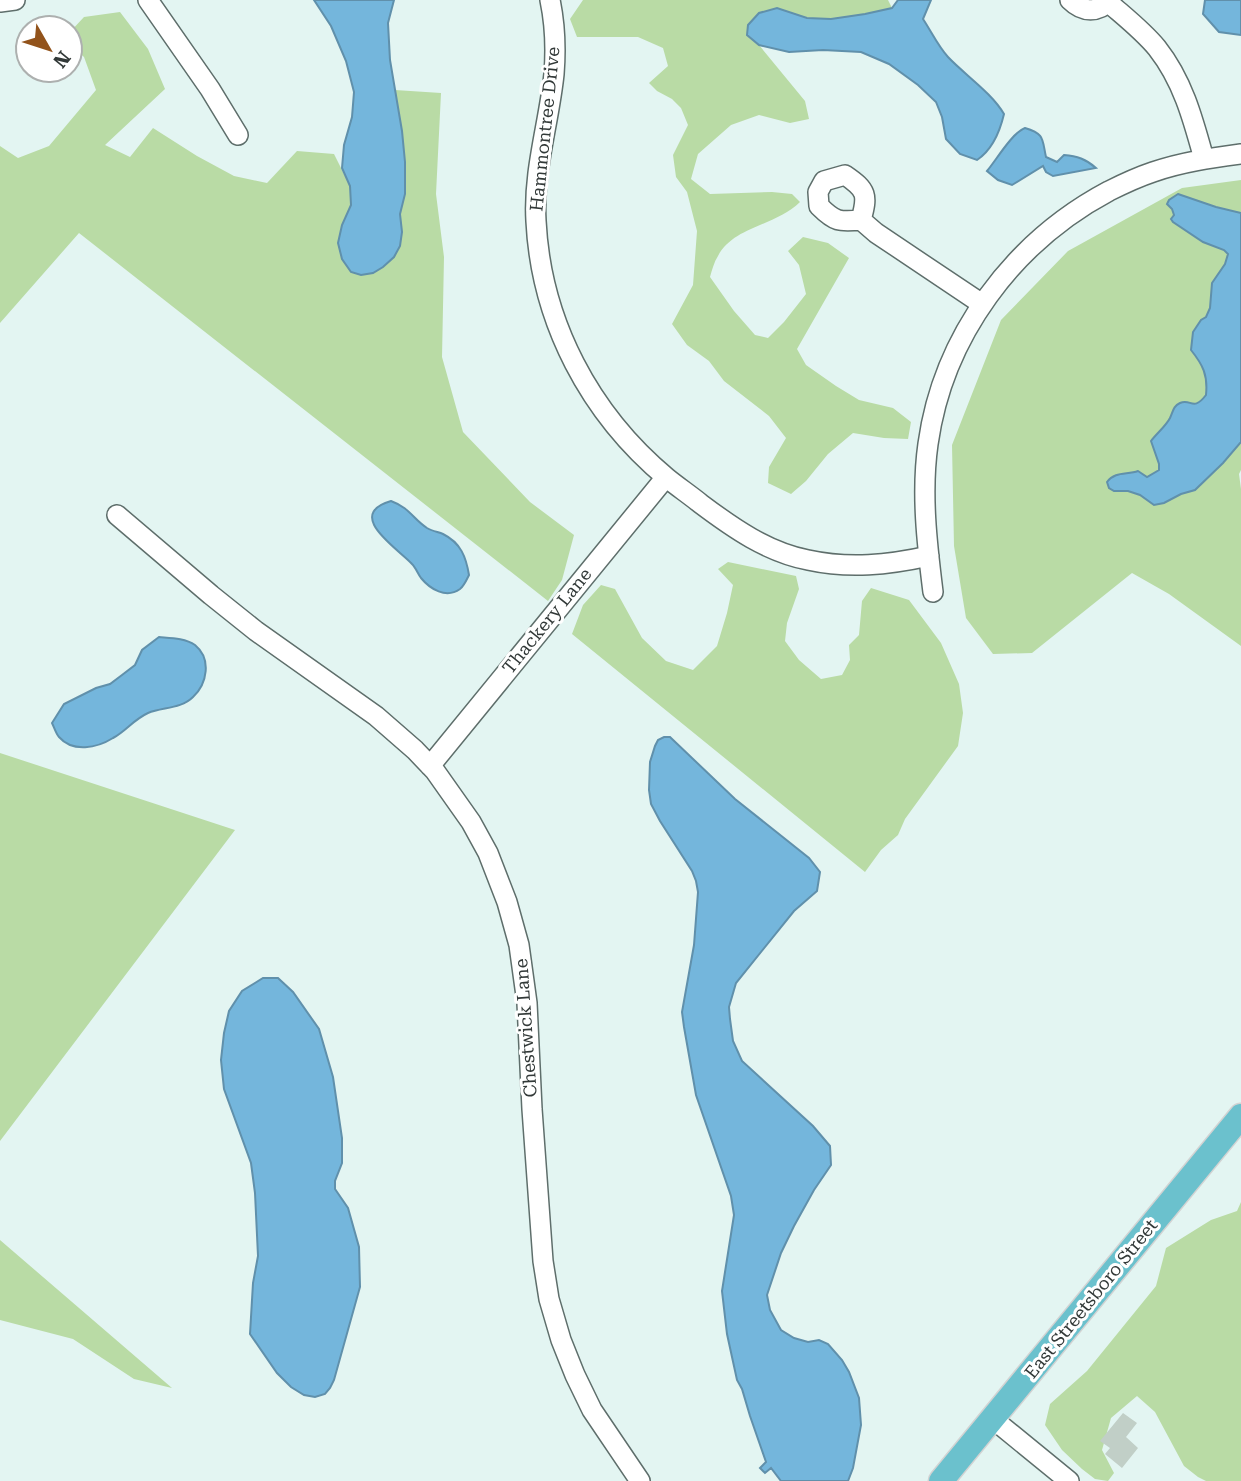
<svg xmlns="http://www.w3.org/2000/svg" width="1241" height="1481" viewBox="0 0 1241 1481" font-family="'Roboto Serif',serif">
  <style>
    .green { fill: #b9dba5 }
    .water { fill: #74b6dc; stroke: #6090ab; stroke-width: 2 }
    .building { fill: #c1cfc7 }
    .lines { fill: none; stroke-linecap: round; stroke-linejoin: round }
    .minor-casing { stroke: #5e6e6b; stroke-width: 22 }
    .major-casing { stroke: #d2d3d3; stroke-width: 27 }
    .minor { stroke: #fff; stroke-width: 19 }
    .major { stroke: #6bc1cd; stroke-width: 24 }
    .labels { text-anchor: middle; stroke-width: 6; stroke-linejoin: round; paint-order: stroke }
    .street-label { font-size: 18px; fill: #323938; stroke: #fff }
  </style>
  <rect width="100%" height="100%" fill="#e3f5f2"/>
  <path class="green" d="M583,0h305l4,8c-26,6 -55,14 -83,10 -11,-2 -22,-7 -32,-10l-30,27 12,10 46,56 4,18 -19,4 -31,-8 -28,10 -33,29 -7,25 19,15 62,-2 20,2 8,8c-24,24 -66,24 -82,54 -4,6 -6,14 -8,21l24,34 21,24 13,3 16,-16 22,-28 -7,-29 -11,-14 15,-14 25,6 21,15 -52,91 9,16 30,21 23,14 34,8 18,14 -3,17 -24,-1 -31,-5 -25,21 -22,27 -15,13 -23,-11 1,-16 17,-29 -17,-22 -45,-35 -15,-20 -22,-16 -15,-21 21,-39 4,-54 -10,-39 -11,-15 -3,-22 15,-30 -7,-17 -9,-9 -15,-8 -8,-8 19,-17 -5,-18 -25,-11h-61l-7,-18z
    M120,12l28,37 17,40 -60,56 25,12 23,-29 44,28 37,20 33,7 30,-32 37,3 16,32 1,19 -9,20 -4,18 4,16 60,-27 -2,-18 5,-20v-32l-10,-72 46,3 -5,101 8,63 -2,100 21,75 67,70 44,33 -12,45 -14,21 -469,-368 -79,90v-177l18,12 31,-12 47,-56 -12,-33 -14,-13v-12l14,-15z
    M1241,180v290l-2,4 2,15v157l-72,-52 -37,-21 -100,80 -39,1 -27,-36 -12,-72 -2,-101 49,-125 67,-69 114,-63z
    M728,562l68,14 3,13 -12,34 -2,18 14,19 22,19 21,-4 8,-15 -1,-15 10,-10 3,-34 9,-13 38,12 32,43 18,41 4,29 -5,33 -53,73 -7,16 -17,15 -16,22 -293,-238 11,-29 18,-20 14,4 27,49 24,23 27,9 24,-24 10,-33 6,-28 -15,-16z
    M0,753l235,77 -235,311z
    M1241,1202v279h-35l-8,-4 -14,-11 -29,-54 -18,-16 -26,22 -9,32 12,23 -6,8 -13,-2 -13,-10 -20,-19 -17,-25 5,-21 37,-33 69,-85 10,-38 45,-28 26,-9z
    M0,1240l172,148 -38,-9 -61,-40 -73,-19z"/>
  <path class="water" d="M314,0h80l-6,23 2,37 12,71 3,31v32l-5,20 2,18 -2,14 -6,11 -11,10 -10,6 -12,2 -10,-3 -9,-13 -4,-16 4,-18 9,-20 -1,-19 -8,-18 2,-23 8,-28 2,-25 -8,-31 -15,-35z
    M898,0h33l-8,19c8,12 15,27 25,38 17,18 44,36 56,57 -4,17 -12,36 -27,46l-17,-6 -14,-15 -4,-22 -6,-15 -18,-17 -29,-21 -28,-12 -38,-2 -34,2 -30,-7 -12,-10 1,-10 11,-12 18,-5 30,10 24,1 34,-5 27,-6z
    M1205,0h36v35l-22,-3 -16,-18z
    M1025,128c20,6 17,11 21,29l11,5 7,-7c13,1 22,4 32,13l-43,8 -7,-4 -3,-6 -31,19 -14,-5 -11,-9c10,-12 25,-38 38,-43z
    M1178,194l38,13 25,6v229l-18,21 -28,27 -14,4 -17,9 -10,2 -14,-10 -12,-4h-14l-5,-3 -2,-6c8,-11 20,-7 31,-11l9,6 12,-7v-6l-8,-23c6,-8 15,-15 19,-23 3,-6 3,-12 10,-15 11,-5 13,9 26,-8 2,-20 -3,-30 -15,-45l2,-18 8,-12 5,-3 4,-9 2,-25 13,-19 3,-10 -4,-4 -21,-8 -30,-20 -2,-3 3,-4 -2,-6 -5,-5 2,-4z
    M391,501c19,7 22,18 36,27 5,3 11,4 16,6 18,9 23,23 26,41 -2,4 -5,11 -9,14 -14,10 -30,0 -39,-11 -3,-4 -5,-10 -9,-14 -12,-14 -69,-49 -21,-63z
    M159,637c11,1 26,1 36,8 17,14 12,39 -2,52 -12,12 -30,10 -45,16 -15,7 -22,18 -35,25 -16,10 -40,15 -54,-1 -3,-3 -5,-10 -7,-14l12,-19 32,-16 14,-4 12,-9 13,-10 7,-15z
    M664,737h6l65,62 74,59 11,14 -3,19 -23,20 -58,72 -7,24 1,12 3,22 9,20 71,65 17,20 1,19 -17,25 -20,36 -13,27 -14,42 3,15 11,20 13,8 14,4 11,-2 9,4 14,16 7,12 10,26 2,27 -8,43 -5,13h-67l-10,-13 -6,5 -5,-5 6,-6 -16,-46 -8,-27 -5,-9 -10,-46 -5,-43 12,-76 -3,-19 -35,-101 -12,-68 -2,-15 12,-67 4,-53 -2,-11 -4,-10 -32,-50 -9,-17 -2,-14 1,-28 5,-16 3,-6z
    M263,978h15l15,14 26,37 14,48 9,61v25l-7,18v8l13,19 11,39 1,40 -26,93 -4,8 -5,6 -10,3 -11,-2 -13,-8 -14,-14 -27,-39 3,-51 5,-27 -3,-63 -4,-30 -27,-74 -3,-29 3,-27 5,-22 13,-20z"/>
  <path class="building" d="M1123,1413l14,10 -11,14 12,11 -16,20 -17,-14 5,-6 -10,-7z"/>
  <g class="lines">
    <defs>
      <path id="minor" d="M148,0l62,89 28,46
        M550,0c5,24 6,49 4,74 -5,49 -21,97 -18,147 5,101 54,193 131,257 11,9 23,17 34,26 32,24 66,48 107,56 41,9 80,5 121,-4
        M1070,0c13,13 28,13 41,0
        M0,2l15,-2
        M1109,3c16,14 34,28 48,45 26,33 36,71 47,111
        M861,220c-22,2 -26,2 -42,-14l-1,-14 6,-11 21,-6c22,15 23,20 16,45l15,13 106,71
        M117,515l94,80 45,36 120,85 39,34 20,21 36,51 17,31 19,49 12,43 8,58 5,106 11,152 6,38 12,41 14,35 17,35 48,71
        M933,592c-6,-48 -12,-99 -5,-148 15,-108 85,-202 181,-253 14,-7 29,-14 44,-19 29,-10 58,-14 88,-18
        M430,766l236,-289
        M993,1419l76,62"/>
      <path id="major" d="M941,1481l300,-365"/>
    </defs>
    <use href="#minor" class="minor-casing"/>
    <use href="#major" class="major-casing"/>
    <use href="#minor" class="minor"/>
    <use href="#major" class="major"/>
  </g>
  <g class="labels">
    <g class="street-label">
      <text transform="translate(545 129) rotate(-84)" y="6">Hammontree Drive</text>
      <text transform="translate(547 621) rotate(-51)" y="6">Thackery Lane</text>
      <text transform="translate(526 1028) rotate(-94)" y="6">Chestwick Lane</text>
      <text transform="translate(1091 1299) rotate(-51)" y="6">East Streetsboro Street</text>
    </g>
  </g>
  <g transform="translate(49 49) rotate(129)"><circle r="33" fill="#ffffff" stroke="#adb0af" stroke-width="2"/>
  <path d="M0-5L12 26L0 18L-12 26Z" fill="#92531b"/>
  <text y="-10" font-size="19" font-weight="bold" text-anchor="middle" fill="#323938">N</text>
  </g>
</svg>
